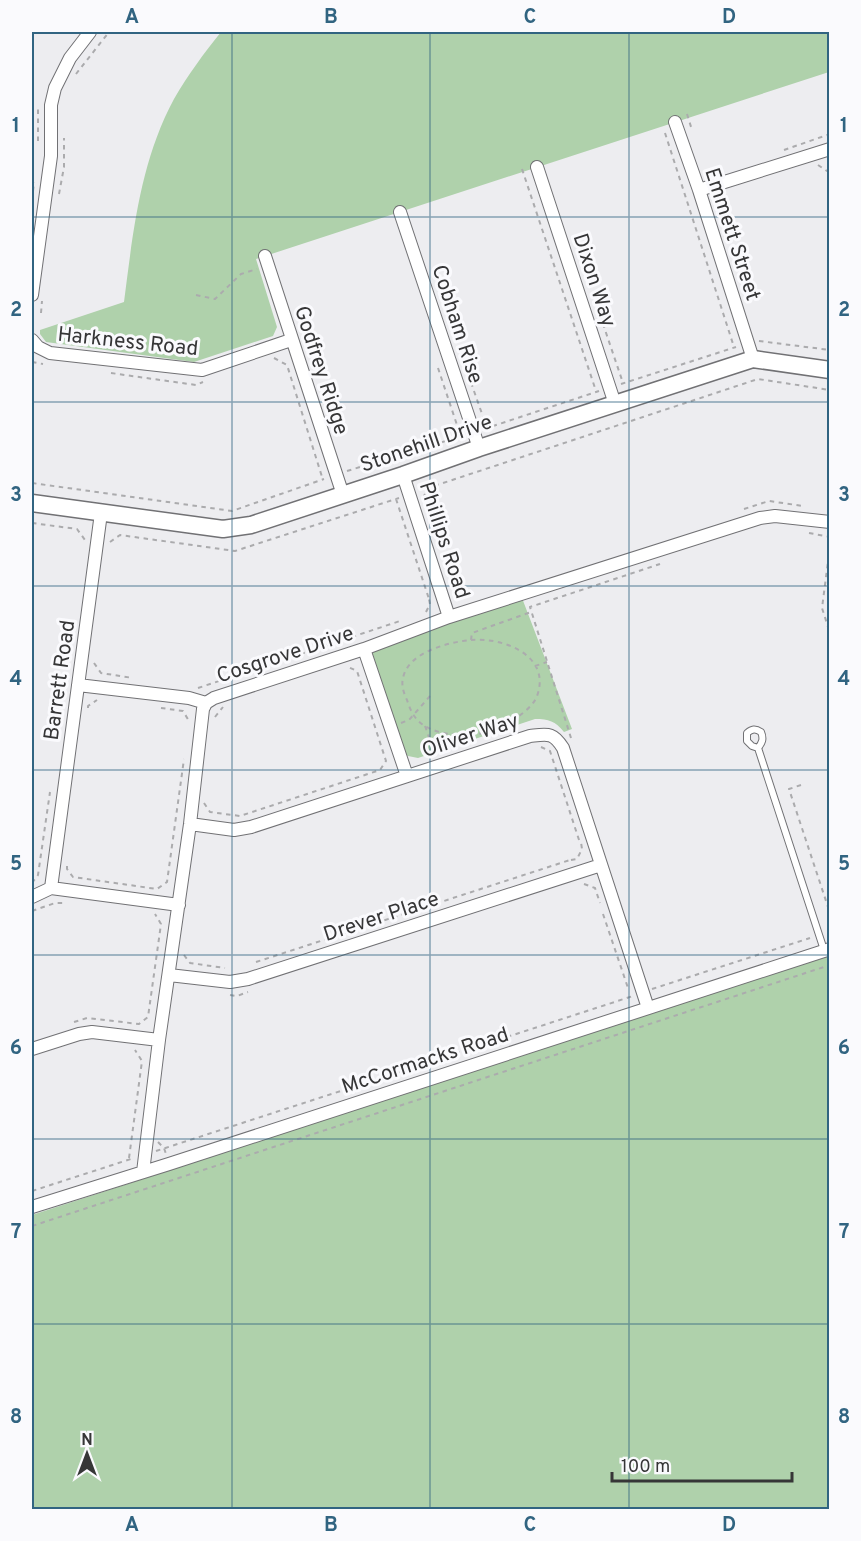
<svg xmlns="http://www.w3.org/2000/svg" width="861" height="1541" viewBox="0 0 861 1541" font-family="Overpass,sans-serif">
  <style>
    .green { fill: #afd1ab }
    .lines { fill: none; stroke-linecap: round; stroke-linejoin: round }
    .lane-casing { stroke: #717174; stroke-width: 8 }
    .street-casing { stroke: #717174; stroke-width: 14 }
    .secondary-casing { stroke: #717174; stroke-width: 19 }
    .path { stroke: #ababad; stroke-width: 2; stroke-dasharray: 4.5 4.5; stroke-linecap: butt }
    .lane { stroke: #fff; stroke-width: 6 }
    .street { stroke: #fff; stroke-width: 12 }
    .secondary { stroke: #fff; stroke-width: 16 }
    .grid { fill: none; stroke: #316481; stroke-width: 1.5; stroke-opacity: 0.55 }
    .labels { text-anchor: middle; stroke-width: 6; stroke-linejoin: round; paint-order: stroke }
    .street-label { font-size: 21px; fill: #363637; stroke: #fafafd }
    .neatline { fill: none; stroke: #316481; stroke-width: 2 }
    .grid-label { font-size: 20px; text-anchor: middle; font-weight: bold; fill: #316481 }
  </style>
  <rect width="100%" height="100%" fill="#ededf0"/>
  <path class="green" d="M221,32h608v40l-573,187 21,68 -4,9 -79,26 -148,-20 -6,-8v-4l84,-28c9,-69 16,-140 50,-203 14,-24 30,-46 47,-67z
    M522,598l50,131 -8,3c-9,-11 -15,-13 -29,-13l-117,39 -10,-2 -4,-3 -32,-93v-9l6,-6z
    M829,956v553h-797v-294z"/>
  <g class="lines">
    <defs>
      <path id="lane" d="M758,748c4,-5 6,-9 3,-16 -6,-4 -9,-3 -14,1v8l5,5 6,2 66,202"/>
      <path id="street" d="M675,122l24,68 54,169
        M537,167l78,237
        M699,190l131,-41
        M400,212l79,236
        M265,256l78,239
        M32,295l19,-139v-51l4,-17 15,-30 20,-26
        M32,340l6,7 12,6 152,17 89,-30
        M403,475l46,142
        M364,649l43,127
        M78,685l111,13 17,5
        M190,824l44,6 17,-3 279,-91c18,-2 23,-4 33,12l85,260
        M51,888l50,-375
        M32,897l19,-9 128,17
        M169,975l61,7 18,-3 353,-114
        M32,1049l47,-15 13,-2 67,8
        M143,1172l16,-132 31,-216 13,-115 3,-6 8,-5 150,-49 85,-32 311,-99 15,-2 55,6
        M32,1207l137,-43 661,-215"/>
      <path id="secondary" d="M32,503l191,26 28,-4 152,-50 76,-27 274,-89 77,11"/>
    </defs>
    <use href="#lane" class="lane-casing"/>
    <use href="#street" class="street-casing"/>
    <use href="#secondary" class="secondary-casing"/>
    <path class="path" d="M76,74l33,-42
      M687,114l5,16
      M665,133l69,214
      M38,141v-33
      M784,150l46,-16
      M818,165l12,8
      M522,169l74,222
      M59,194l5,-27v-29
      M32,200l2,-18
      M717,207l2,-10 3,-1
      M196,295l19,4 26,-25 16,-5
      M41,313l1,-12
      M600,315l23,68
      M759,341l71,9
      M274,358l13,7 36,115
      M32,362l11,2
      M438,368l23,69
      M111,373l85,12 7,-3
      M468,374l19,54
      M621,384l115,-37
      M484,429l115,-38
      M347,471l115,-35
      M32,483l200,28 92,-32
      M423,498l5,-10 330,-109 72,11
      M396,499l33,100
      M744,509l25,-8 34,5
      M32,523l45,6 8,11
      M809,533l21,4
      M110,542l10,-7 115,16 164,-53
      M830,546l-8,62 8,25
      M426,612l4,-8 -1,-5
      M471,640c31,-3 81,15 66,56 -3,8 -11,15 -18,20 -12,11 -25,16 -41,18 -20,2 -50,1 -63,-17 -4,-5 -6,-11 -8,-17 -3,-6 -6,-15 -4,-22 5,-26 46,-36 68,-38l1,-7 59,-21
      M94,663l7,10 32,5
      M535,666l12,-4
      M198,688l205,-68
      M88,708v-2l9,-6
      M161,708l22,3 6,10
      M215,717l8,-10
      M401,723l8,-3 21,-24
      M425,726l10,28
      M571,738l-41,-131 130,-43
      M541,747l9,4 30,92
      M801,785l-12,4 41,124
      M204,803l6,9 30,4 140,-46 6,-9 -29,-90 -9,-4
      M571,860l6,-1 5,-10 -1,-7
      M67,866v3l6,8 84,12 10,-7 17,-123
      M32,883l6,-8 12,-83
      M584,884l11,4 5,15
      M32,911l23,-8h8
      M603,914l25,74
      M184,955l6,8 35,5
      M256,962l314,-102
      M652,989l158,-51
      M230,995l7,1 11,-4
      M74,1022l13,-4 52,6 9,-7 13,-93 -6,-10
      M158,1142l6,6 2,6
      M156,1151l477,-155
      M129,1158l13,-97 -7,-11
      M32,1191l102,-33
      M32,1226l798,-261"/>
    <use href="#lane" class="lane"/>
    <use href="#street" class="street"/>
    <use href="#secondary" class="secondary"/>
  </g>
  <path class="grid" d="M232,32v1478M430,32v1478M629,32v1478M32,217h798M32,402h798M32,586h798M32,770h798M32,955h798M32,1139h798M32,1324h798"/>
  <g class="labels">
    <g class="street-label">
      <text transform="translate(733 234) rotate(72)" y="7">Emmett Street</text>
      <text transform="translate(595 280) rotate(72)" y="7">Dixon Way</text>
      <text transform="translate(458 324) rotate(72)" y="7">Cobham Rise</text>
      <text transform="translate(128 341) rotate(6)" y="7">Harkness Road</text>
      <text transform="translate(322 370) rotate(72)" y="7">Godfrey Ridge</text>
      <text transform="translate(426 443) rotate(-19)" y="7">Stonehill Drive</text>
      <text transform="translate(445 540) rotate(72)" y="7">Phillips Road</text>
      <text transform="translate(285 654) rotate(-18)" y="7">Cosgrove Drive</text>
      <text transform="translate(59 680) rotate(-82)" y="7">Barrett Road</text>
      <text transform="translate(470 735) rotate(-18)" y="7">Oliver Way</text>
      <text transform="translate(381 916) rotate(-18)" y="7">Drever Place</text>
      <text transform="translate(425 1060) rotate(-18)" y="7">McCormacks Road</text>
    </g>
  </g>
  <rect width="861" height="1541" fill="none" stroke="#fafafd" stroke-width="66"/>
  <g transform="translate(87 1454)" stroke="#fafafd" stroke-width="4.5" paint-order="stroke">
  <path d="M0-4.5L10 22L0 15L-10 22Z" fill="#363637"/>
  <text y="-9" font-size="16" font-weight="bold" text-anchor="middle" fill="#363637">N</text>
  </g>
  <path d="M612 1472v9h180v-9" fill="none" stroke="#363637" stroke-width="3"/>
  <text x="621" y="1472" font-size="18" fill="#363637" stroke="#fafafd" stroke-width="4.5" paint-order="stroke">100 m</text>
  <rect x="33" y="33" width="795" height="1475" class="neatline"/>
  <g class="grid-label">
    <text x="132" y="23">A</text>
    <text x="331" y="23">B</text>
    <text x="530" y="23">C</text>
    <text x="729" y="23">D</text>
    <text x="16" y="132">1</text>
    <text x="844" y="132">1</text>
    <text x="16" y="316">2</text>
    <text x="844" y="316">2</text>
    <text x="16" y="501">3</text>
    <text x="844" y="501">3</text>
    <text x="16" y="685">4</text>
    <text x="844" y="685">4</text>
    <text x="16" y="870">5</text>
    <text x="844" y="870">5</text>
    <text x="16" y="1054">6</text>
    <text x="844" y="1054">6</text>
    <text x="16" y="1238">7</text>
    <text x="844" y="1238">7</text>
    <text x="16" y="1423">8</text>
    <text x="844" y="1423">8</text>
    <text x="132" y="1531">A</text>
    <text x="331" y="1531">B</text>
    <text x="530" y="1531">C</text>
    <text x="729" y="1531">D</text>
  </g>
</svg>
